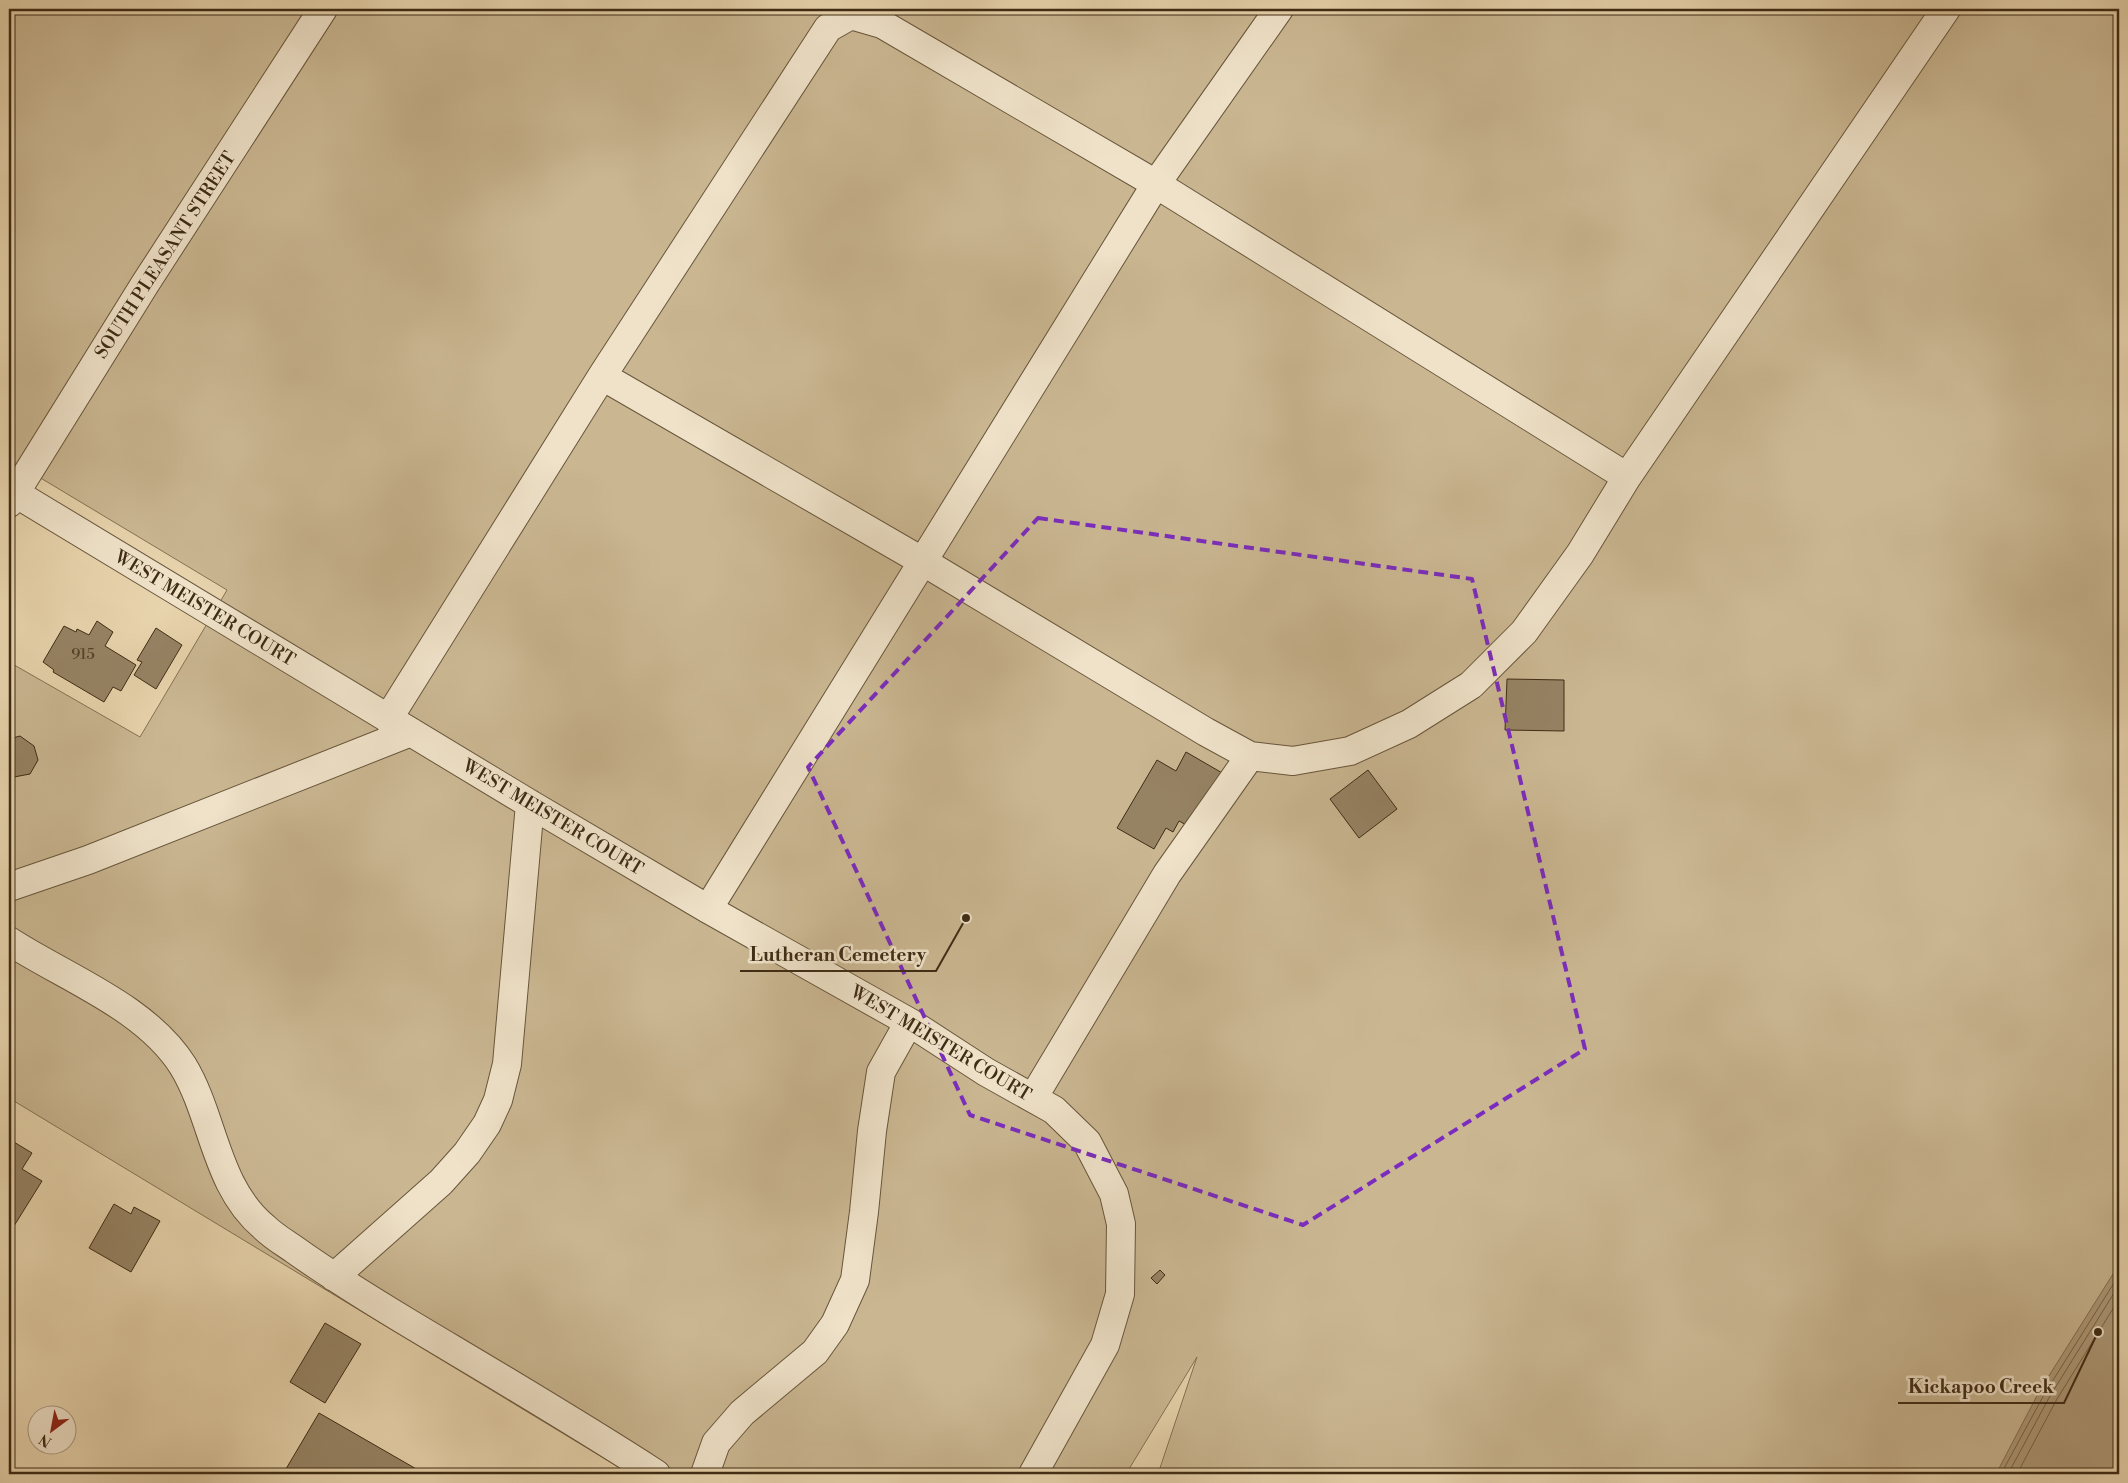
<svg xmlns="http://www.w3.org/2000/svg" width="2128" height="1483" viewBox="0 0 2128 1483" font-family="'Libre Bodoni',serif">
  <style>
    .green { fill: #cab792; stroke: #847254 }
    .water { fill: #ae9a79; stroke: #816e51 }
    .lines { fill: none; stroke-linecap: round; stroke-linejoin: round }
    .shore { stroke: #766347; stroke-width: 1 }
    .building { fill: #968364; stroke: #3e2c15 }
    .minor-casing { stroke: #68563b; stroke-width: 30 }
    .minor { stroke: #efe2c9; stroke-width: 28 }
    .marked { fill: none; stroke: #7b2cbf; stroke-width: 4; stroke-dasharray: 10 6; stroke-linejoin: round }
    .labels { text-anchor: middle; stroke-width: 5; stroke-linejoin: round; paint-order: stroke }
    .number-label { font-size: 15px; fill: #544229 }
    .street-label { font-size: 18px; fill: #3e2c15; stroke: #efe2c9 }
    .leader { fill: none; stroke: #3e2c15; stroke-width: 2 }
    .callout-dot { fill: #3e2c15; stroke: #efe2c9; stroke-width: 2 }
    .callout-label { font-size: 19px; text-anchor: middle; font-weight: bold; fill: #3e2c15; stroke: #efe2c9; stroke-width: 5; stroke-linejoin: round; paint-order: stroke }
  </style>
  <rect width="100%" height="100%" fill="#e7d3ac"/>
  <filter id="stains"><feTurbulence type="fractalNoise" baseFrequency=".004" numOctaves="4"/><feColorMatrix values="0 0 0 0 .2 0 0 0 0 .09 0 0 0 0 .02 0 0 0 .5 -.17"/></filter>
  <radialGradient id="worn" r=".72"><stop offset=".6" stop-color="#630" stop-opacity="0"/><stop offset="1" stop-color="#630" stop-opacity=".3"/></radialGradient>
  <path class="green" d="M9,9h2110v1465h-961l39,-117 -71,117h-496l-621,-376v-436l131,75 87,-147 -218,-131z"/>
  <path class="water" d="M2119,1267v201l-3,6h-120l44,-84 73,-116z"/>
  <g class="lines">
    <path class="shore" d="M2001,1474l44,-81 74,-118
      M2008,1474l42,-78 69,-111
      M2017,1474l40,-75 62,-100"/>
  </g>
  <path class="building" d="M97,621l16,11 -8,14 31,19 -15,26 -8,-4 -9,15 -51,-30 1,-2 -11,-8 21,-36 12,6 1,-3 12,6z
    M156,628l26,17 -26,44 -22,-14 8,-13 -5,-2z
    M1507,679l57,1v51l-59,-1z
    M20,736l14,10 4,14 -8,14 -16,3 -5,-3v-35z
    M1186,752l38,22 -32,54 -13,-7 -6,11 -7,-4 -12,21 -37,-21 40,-68 19,11z
    M1368,770l29,39 -38,29 -29,-39z
    M9,1139l23,14 -10,16 20,12 -33,53z
    M114,1204l17,10 3,-7 26,14 -29,51 -42,-24z
    M1160,1270l5,5 -8,9 -6,-6z
    M325,1323l36,21 -36,59 -35,-21z
    M319,1413l106,61h-142z"/>
  <g class="lines">
    <defs>
      <path id="minor" d="M602,376l320,185 284,171 44,24 43,5 57,-10 59,-27 62,-39 53,-53 56,-78 47,-77 319,-468
        M15,493l515,311 178,105 201,113 77,50 68,38 33,32 27,52 7,30 -1,70 -15,51 -72,129
        M9,503l136,-219 178,-275
        M388,719l214,-343 226,-348 23,-13 31,9 274,160 471,293
        M9,887l79,-27 323,-128
        M708,909l448,-725 123,-175
        M9,941c57,37 137,66 174,125 31,51 32,120 81,161 9,9 21,16 31,23 38,27 77,51 117,75 82,49 164,97 244,149
        M1033,1098l134,-224 83,-118
        M334,1277l107,-95 26,-29 20,-29 11,-24 9,-36 23,-260
        M705,1474l11,-31 26,-30 73,-61 20,-28 20,-44 9,-68 8,-81 9,-59 28,-50"/>
    </defs>
    <use href="#minor" class="minor-casing"/>
    <use href="#minor" class="minor"/>
  </g>
  <path class="marked" d="M1038,518l434,61 113,470 -282,176 -333,-110 -162,-348z"/>
  <g class="labels">
    <g class="number-label">
      <text x="83" y="659">915</text>
    </g>
    <g class="street-label">
      <text transform="translate(165 255) rotate(-57)" y="6">SOUTH PLEASANT STREET</text>
      <text transform="translate(205 608) rotate(31)" y="6">WEST MEISTER COURT</text>
      <text transform="translate(553 817) rotate(31)" y="6">WEST MEISTER COURT</text>
      <text transform="translate(941 1043) rotate(31)" y="6">WEST MEISTER COURT</text>
    </g>
  </g>
  <path class="leader" d="M966 918L936 971H740M2098 1332L2064 1403H1898"/>
  <g class="callout-dot">
    <circle cx="966" cy="918" r="5"/>
    <circle cx="2098" cy="1332" r="5"/>
  </g>
  <g class="callout-label">
    <text x="838" y="961">Lutheran Cemetery</text>
    <text x="1981" y="1393">Kickapoo Creek</text>
  </g>
  <rect width="2128" height="1483" fill="none" stroke="#e7d3ac" stroke-width="30"/>
  <rect x="10" y="10" width="2108" height="1463" fill="none" stroke="#3e2c15" stroke-width="2.5"/>
  <rect x="15" y="15" width="2098" height="1453" fill="none" stroke="#3e2c15"/>
  <g transform="translate(52 1430) rotate(212)"><circle r="24" fill="#efe2c9" stroke="#a89981"/>
  <path d="M0-4L9 19L0 12L-9 19Z" fill="#8f2418"/>
  <text y="-8" font-size="14" font-weight="bold" text-anchor="middle" fill="#3e2c15">N</text>
  </g>
  <rect width="100%" height="100%" filter="url(#stains)"/>
  <rect width="100%" height="100%" fill="url(#worn)"/>
</svg>
